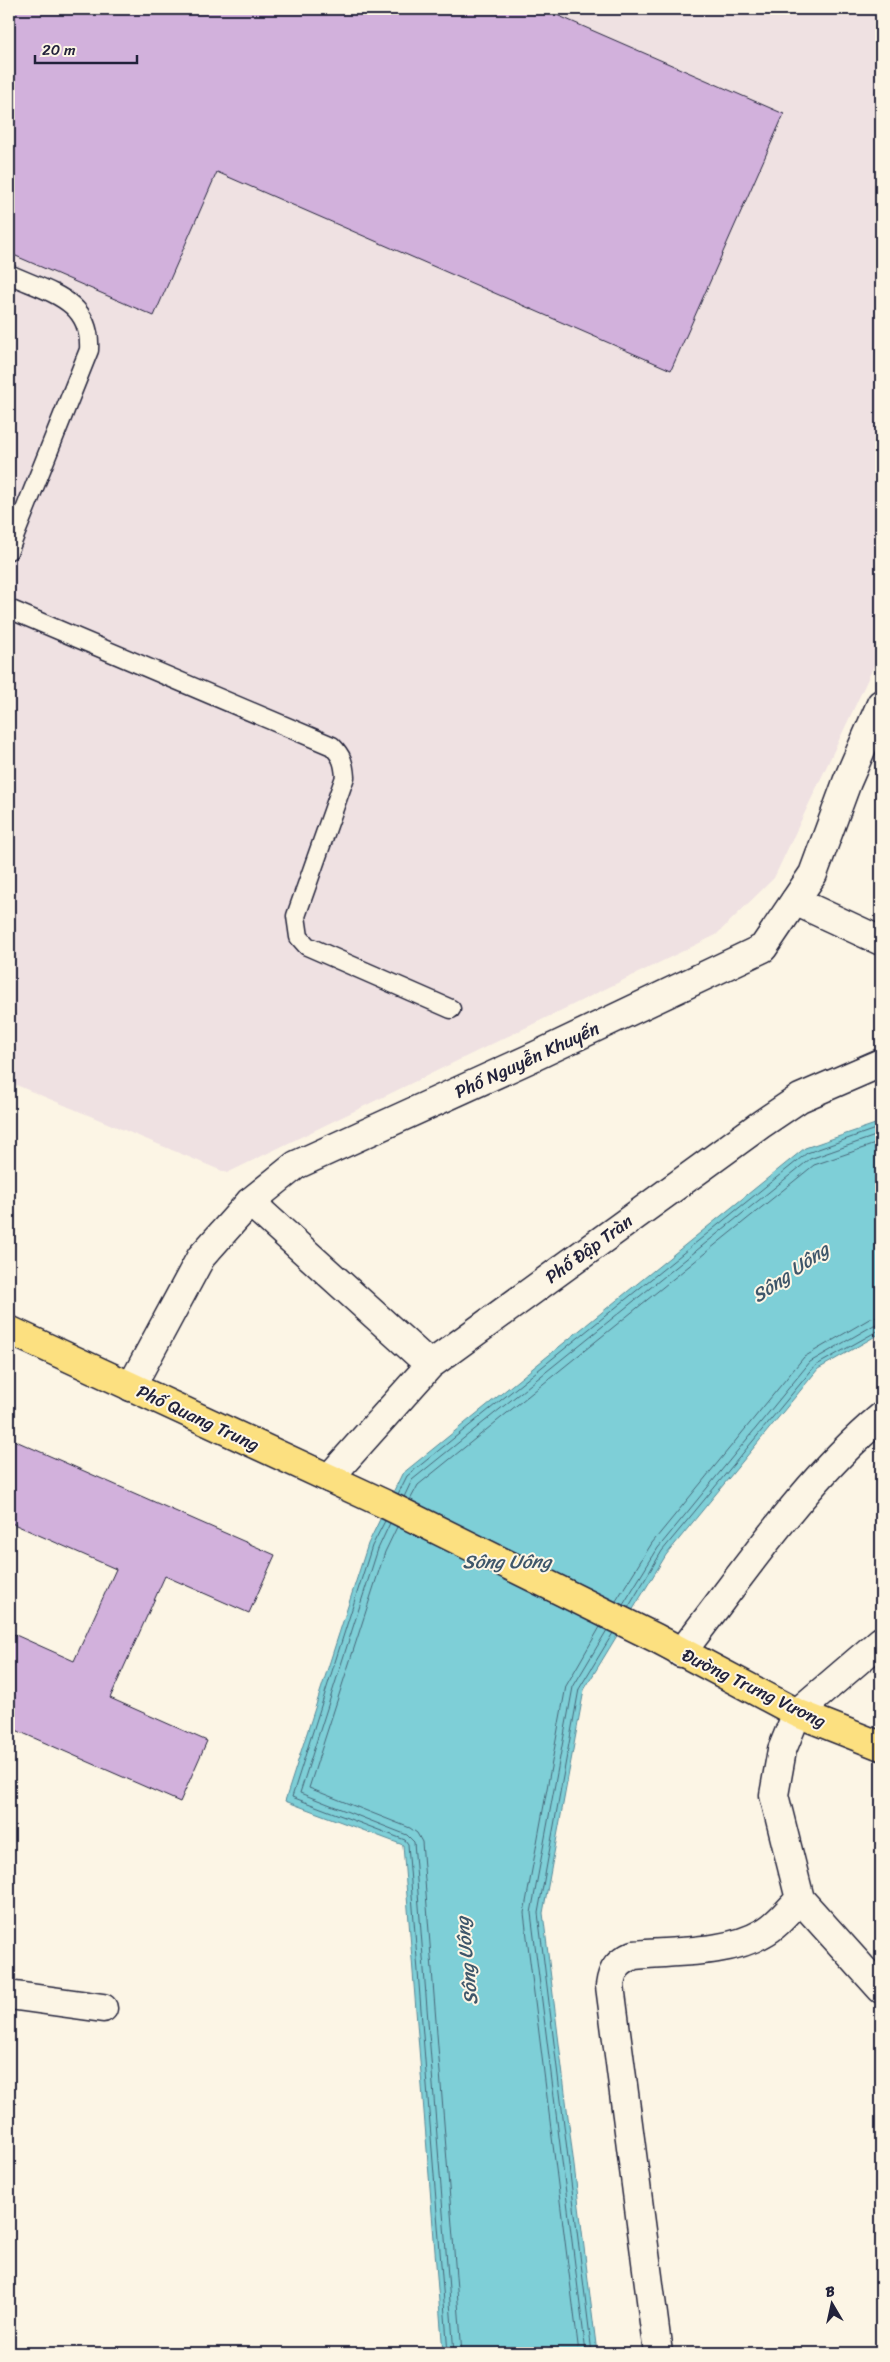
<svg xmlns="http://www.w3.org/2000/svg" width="890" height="2362" viewBox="0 0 890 2362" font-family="Sriracha,sans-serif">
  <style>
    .built { fill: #efe1e2 }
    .water { fill: #7ecfd7; stroke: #598a99 }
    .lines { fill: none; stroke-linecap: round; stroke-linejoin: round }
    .shore { stroke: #476779; stroke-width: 1 }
    .building { fill: #d2b1dc; stroke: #22223b }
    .service-casing { stroke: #22223b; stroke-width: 21 }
    .minor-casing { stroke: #22223b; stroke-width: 31 }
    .tertiary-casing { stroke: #22223b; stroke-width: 31 }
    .primary-casing { stroke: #22223b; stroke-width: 31 }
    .service { stroke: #fcf5e5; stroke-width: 18 }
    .minor { stroke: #fcf5e5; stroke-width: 28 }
    .tertiary { stroke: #fcf5e5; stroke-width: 28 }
    .primary { stroke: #fce080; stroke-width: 28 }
    .labels { text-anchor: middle; stroke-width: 4; stroke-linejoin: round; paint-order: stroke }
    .street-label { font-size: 18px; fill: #22223b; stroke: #fcf5e5 }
    .water-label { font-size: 19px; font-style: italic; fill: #3e566a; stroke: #fcf5e5 }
  </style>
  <rect width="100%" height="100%" fill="#fcf5e5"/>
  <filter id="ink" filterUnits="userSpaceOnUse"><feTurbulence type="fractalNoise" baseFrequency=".02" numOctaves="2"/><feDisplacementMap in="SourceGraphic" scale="10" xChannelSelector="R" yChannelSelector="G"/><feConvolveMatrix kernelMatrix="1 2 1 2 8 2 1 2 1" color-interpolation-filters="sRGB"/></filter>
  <g filter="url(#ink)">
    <path class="built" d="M9,9h872v642l-107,227 -58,57 -489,238 -218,-91z"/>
    <path class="water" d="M881,1122v211l-63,36 -152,186 -82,135 -41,223 54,440h-154l-40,-508 -118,-44 83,-257 34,-70 403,-326z"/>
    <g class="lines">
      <path class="shore" d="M398,1494l9,-18 400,-323 74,-26
        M404,1497l8,-17 398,-321 71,-25
        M410,1500l8,-15 396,-320 67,-23
        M385,1521l-13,25 -80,251 113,43 3,4 40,509
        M390,1523l-12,26 -78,244 107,42 7,7 40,511
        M397,1527l-12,25 -76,236 101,40 7,5 5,9 40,511
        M616,1601l36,-58 152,-186 67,-39 10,-2
        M623,1605l35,-57 152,-186 64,-37 7,-2
        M628,1608l34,-57 153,-185 66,-37
        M579,2353l-55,-440 42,-227 34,-59
        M586,2353l-55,-440 42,-226 34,-57
        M592,2353l-54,-440 41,-224 34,-56"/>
    </g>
    <path class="building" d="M12,9h539l-1,3 234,102 -113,256 -454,-198 -63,144 -145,-63v-237z
      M9,1438l266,117 -26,58 -84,-37 -55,122 97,43 -27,61 -171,-75v-95l65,29 42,-92 -107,-47z"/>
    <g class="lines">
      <defs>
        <path id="service" d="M9,274c38,18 83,25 80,76l-80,200
          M9,609l323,137c10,10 12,17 13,31l-49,139 3,21 8,9 144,63"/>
        <path id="minor" d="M795,901l86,40
          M250,1202l180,163
          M329,1478l101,-113 330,-240 40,-27 81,-35
          M881,1641l-84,72 -15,37 -8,45 26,104 81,90
          M681,1653c62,-79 123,-172 200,-236
          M9,1995l94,13
          M658,2353l-48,-367c2,-17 8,-24 24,-31 40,-4 94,-1 129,-22 14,-7 26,-23 37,-34"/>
        <path id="tertiary" d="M131,1387l70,-130 49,-55 46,-37 233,-106 234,-111 50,-74 34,-92 34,-78"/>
        <path id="primary" d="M9,1330l378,175 269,133 141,75 84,33"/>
      </defs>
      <use href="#service" class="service-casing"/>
      <use href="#minor" class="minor-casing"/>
      <use href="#tertiary" class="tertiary-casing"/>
      <use href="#primary" class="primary-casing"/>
      <use href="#service" class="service"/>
      <use href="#minor" class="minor"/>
      <use href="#tertiary" class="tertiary"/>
      <use href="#primary" class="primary"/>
    </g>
  </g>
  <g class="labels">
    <g class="street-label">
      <text transform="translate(527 1060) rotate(-25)" y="6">Phố Nguyễn Khuyến</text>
      <text transform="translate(589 1249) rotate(-36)" y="6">Phố Đập Tràn</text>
      <text transform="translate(198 1418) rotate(25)" y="6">Phố Quang Trung</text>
      <text transform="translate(754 1688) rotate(26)" y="6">Đường Trưng Vương</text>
    </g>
    <g class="water-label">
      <text transform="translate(790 1272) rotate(-35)" y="7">Sông Uông</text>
      <text x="507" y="1568">Sông Uông</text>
      <text transform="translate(466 1961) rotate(-96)" y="7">Sông Uông</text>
    </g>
  </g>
  <rect width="890" height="2362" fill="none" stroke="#fcf5e5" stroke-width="30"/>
  <rect x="15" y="15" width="860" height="2332" fill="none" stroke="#22223b" stroke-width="2" filter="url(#ink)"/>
  <g transform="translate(832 2304) rotate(351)" stroke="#fcf5e5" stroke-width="4" paint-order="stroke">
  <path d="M0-4L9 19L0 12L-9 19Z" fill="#22223b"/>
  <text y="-8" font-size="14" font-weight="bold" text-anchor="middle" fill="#22223b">B</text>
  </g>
  <path d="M35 55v8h102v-8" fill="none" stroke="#22223b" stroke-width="2.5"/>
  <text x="42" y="55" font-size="15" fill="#22223b" stroke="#fcf5e5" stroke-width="4" paint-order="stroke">20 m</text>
</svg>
